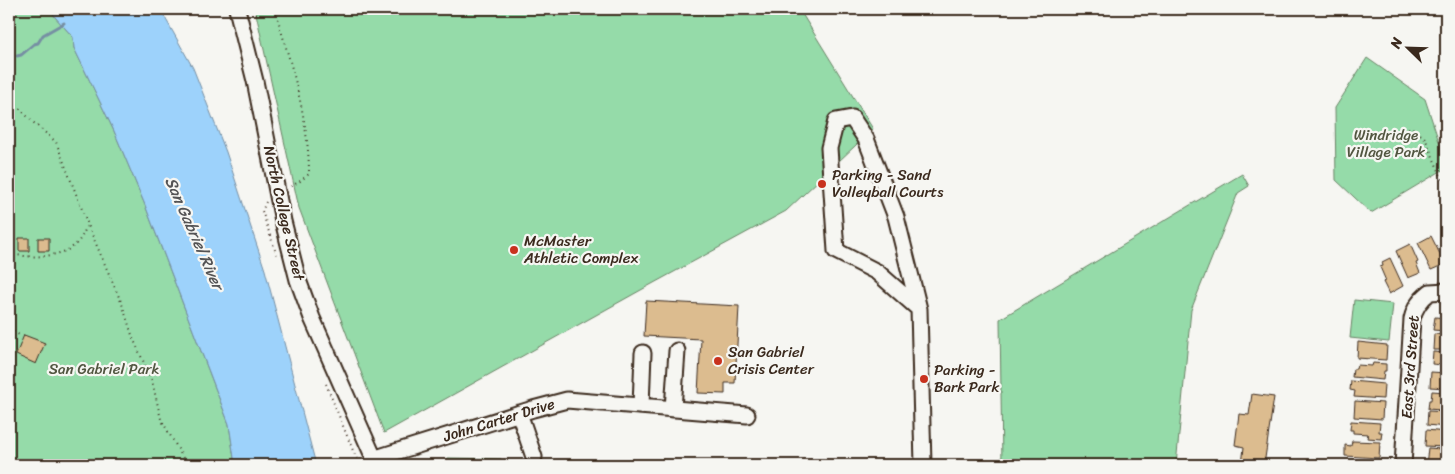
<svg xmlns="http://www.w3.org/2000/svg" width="1455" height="474" viewBox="0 0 1455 474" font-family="Sriracha,sans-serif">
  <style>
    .green { fill: #95dba9; stroke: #688264 }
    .water { fill: #9dd2fb; stroke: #768fa3 }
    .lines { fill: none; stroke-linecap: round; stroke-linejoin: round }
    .stream { stroke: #768fa3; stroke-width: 3 }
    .building { fill: #dcbc8f; stroke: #3b2a1e }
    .minor-casing { stroke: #3b2a1e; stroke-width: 19 }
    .path { stroke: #3b2a1e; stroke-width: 2; stroke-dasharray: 1 4; stroke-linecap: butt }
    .minor { stroke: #f6f6f2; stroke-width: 15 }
    .poi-dot { fill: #c8321e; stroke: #f6f6f2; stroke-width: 2 }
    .labels { text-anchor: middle; stroke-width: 4.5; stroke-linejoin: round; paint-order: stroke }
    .park-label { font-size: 15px; fill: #525641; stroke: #f6f6f2 }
    .poi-label { font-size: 15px; fill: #3b2a1e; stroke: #f6f6f2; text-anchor: start }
    .street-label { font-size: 15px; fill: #3b2a1e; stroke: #f6f6f2 }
    .water-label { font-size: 16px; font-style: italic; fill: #545455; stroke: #f6f6f2 }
  </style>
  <rect width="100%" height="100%" fill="#f6f6f2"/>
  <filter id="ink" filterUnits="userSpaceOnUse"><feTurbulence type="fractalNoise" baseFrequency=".02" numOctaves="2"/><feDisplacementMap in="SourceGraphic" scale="10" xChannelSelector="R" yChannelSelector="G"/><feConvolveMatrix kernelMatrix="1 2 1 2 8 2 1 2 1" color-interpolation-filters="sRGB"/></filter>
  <g filter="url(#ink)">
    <path class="green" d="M9,9h42l4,8 18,20 1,11 40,83 31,74 84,219 6,41h-226z
      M255,9h544l74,120 -87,82 -145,79 -257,143 -85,-225z
      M1367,58l58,41 21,64v5l-75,45 -35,-33 -1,-72z
      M1242,174l7,12 -11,7 -47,117 -15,155h-174l-2,-146z
      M1354,300l39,4 -4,38 -39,-4z
      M448,458l53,1 -1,6h-54z"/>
    <path class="water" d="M51,9h107l5,5 30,54 33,84 39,118 51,195h-81l-6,-41 -84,-219 -31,-74 -40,-83 -1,-11 -18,-20z"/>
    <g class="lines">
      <path class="stream" d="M17,56l4,-1 13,-11 4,-1 5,-8 21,-12"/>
    </g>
    <path class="building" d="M1431,236l14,28 -14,6 -13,-27z
      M19,238h10v13h-10z
      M38,238h11v13h-11z
      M1410,244l8,18 -2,1 4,10 -12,5 -12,-27z
      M1390,258l13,28 -14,8 -6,-12 3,-1 -6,-14 3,-1 -1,-4z
      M646,301l93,5 -4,77h-10v11l-27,-1 3,-54 -57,-3z
      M1446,314v17l-13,-1 2,-13 11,1z
      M1434,334l12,1v15h-13z
      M24,335l21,8 -9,21 -20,-9z
      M1358,342l29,3 -1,15 -29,-2z
      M1433,352l13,1v15h-4v-3l-10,-1z
      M1373,363l13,1v7h-2l-1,9 -31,-3 1,-8h3l1,-4 15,1z
      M1431,372l15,1v15l-16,-1z
      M1351,381l33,3 -1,15 -29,-2 1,-6 -5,-1z
      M1432,391l14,1v12l-4,-1 -1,7 -13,-1 1,-9h2z
      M1252,394l22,3 -10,68h-22l2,-18 -9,-2 4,-31 10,1z
      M1355,401l28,2 -1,16 -28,-2z
      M1428,411l18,1v15l-19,-2z
      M1351,421l29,2 -1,9h3l-1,7 -14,-1 1,-4 -15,-1v-3h-3z
      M1426,430l20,2v15l-21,-1z
      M1352,441l28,1 -1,16 -34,-2v-11l6,1z
      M1428,448l13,1v5h5v11h-20z
      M1351,460l28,2v3h-35h7z"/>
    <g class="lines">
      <defs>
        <path id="minor" d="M237,9l18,72 28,140 15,59 14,38 65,147
          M919,309l-42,-37 -41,-21 -7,-103 7,-27 16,-3 14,21 30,78 23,92 4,156
          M641,406l2,-53
          M673,409l4,-58
          M519,413l15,44
          M373,459l160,-50 34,-9 180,15
          M1403,465l9,-146c3,-12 8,-19 18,-27l16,-1"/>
      </defs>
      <use href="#minor" class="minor-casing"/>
      <path class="path" d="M275,9c15,54 34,108 34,165l-10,8 -10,5
        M9,98l26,26 21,18 34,88 32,74 11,34 19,43 9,38 26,46
        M1390,137l21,-10 14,11 21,50
        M266,202l-4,9 15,45
        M9,253c18,6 53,5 67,-9 6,-6 9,-14 12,-21
        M9,329l12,7
        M326,384l28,69 6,9"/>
      <use href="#minor" class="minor"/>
    </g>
  </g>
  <g class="poi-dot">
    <circle cx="822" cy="184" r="5"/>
    <circle cx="514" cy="250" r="5"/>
    <circle cx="718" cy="361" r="5"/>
    <circle cx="924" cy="379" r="5"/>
  </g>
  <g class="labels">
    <g class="park-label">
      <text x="1386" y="140">Windridge<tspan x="1386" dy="17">Village Park</tspan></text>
      <text x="104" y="374">San Gabriel Park</text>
    </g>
    <g class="poi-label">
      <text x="832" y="180">Parking - Sand<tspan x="832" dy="17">Volleyball Courts</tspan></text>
      <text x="524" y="246">McMaster<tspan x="524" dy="17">Athletic Complex</tspan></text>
      <text x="728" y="357">San Gabriel<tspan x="728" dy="17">Crisis Center</tspan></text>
      <text x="934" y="375">Parking -<tspan x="934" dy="17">Bark Park</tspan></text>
    </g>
    <g class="street-label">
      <text transform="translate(284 213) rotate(77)" y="5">North College Street</text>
      <text transform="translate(1410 367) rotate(-86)" y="5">East 3rd Street</text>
      <text transform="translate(499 420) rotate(-17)" y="5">John Carter Drive</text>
    </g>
    <g class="water-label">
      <text transform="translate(195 233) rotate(66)" y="6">San Gabriel River</text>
    </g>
  </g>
  <rect width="1455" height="474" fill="none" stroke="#f6f6f2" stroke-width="30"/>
  <rect x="15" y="15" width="1425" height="444" fill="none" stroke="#3b2a1e" stroke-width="2" filter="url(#ink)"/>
  <g transform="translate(1408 48) rotate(293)" stroke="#f6f6f2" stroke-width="4" paint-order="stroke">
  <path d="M0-4L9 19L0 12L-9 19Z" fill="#3b2a1e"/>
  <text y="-8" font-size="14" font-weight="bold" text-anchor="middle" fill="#3b2a1e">N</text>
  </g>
</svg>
